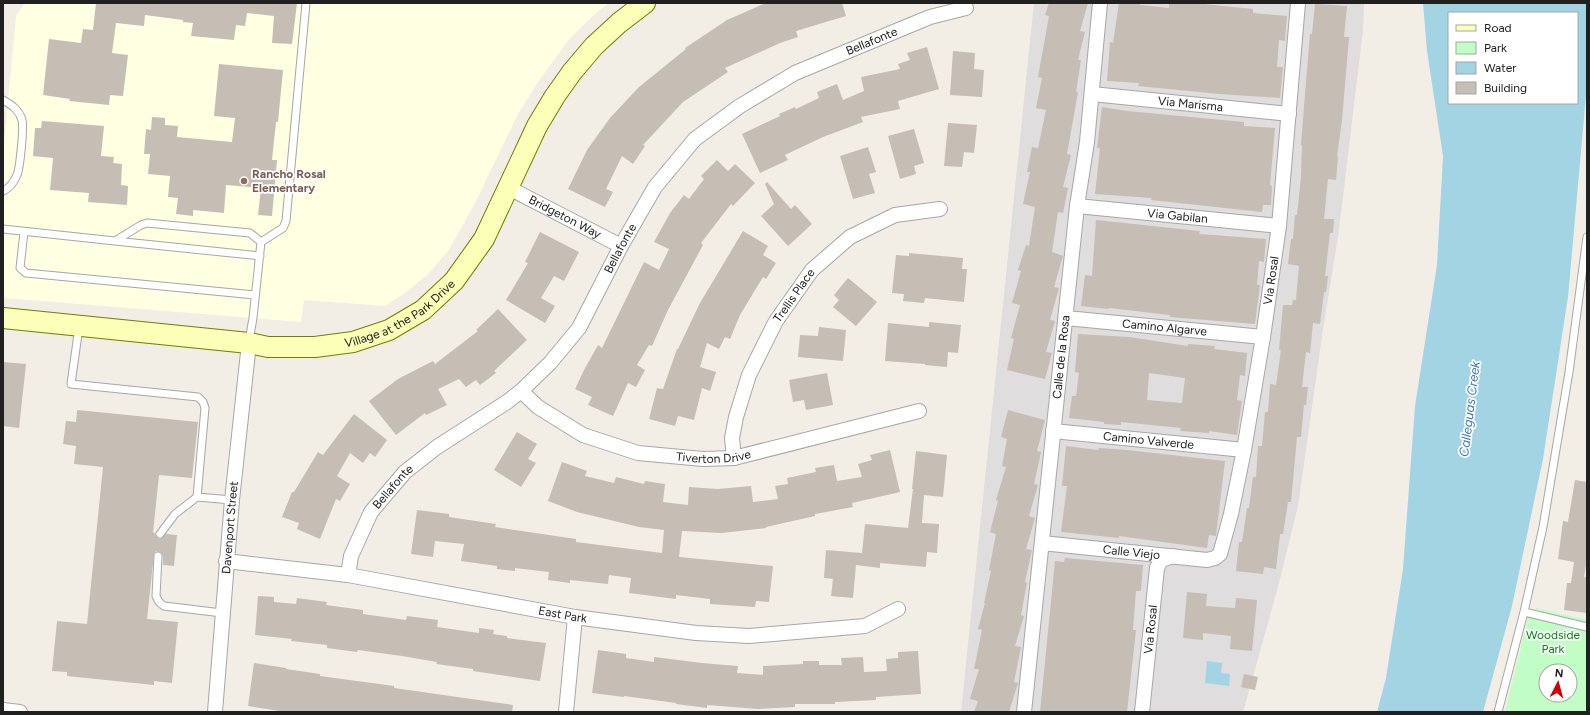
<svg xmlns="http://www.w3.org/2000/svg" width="1590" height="715" viewBox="0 0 1590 715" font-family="Figtree,sans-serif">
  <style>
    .residential { fill: #dfdddd }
    .education { fill: #ffffe2 }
    .park { fill: #c1fec6; fill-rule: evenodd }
    .water { fill: #a3d4e3; fill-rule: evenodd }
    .building { fill: #c6bdb5; fill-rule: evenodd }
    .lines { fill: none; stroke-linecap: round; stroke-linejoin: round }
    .lane-casing { stroke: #a7a7a7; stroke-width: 9 }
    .street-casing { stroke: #a7a7a7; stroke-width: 16 }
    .secondary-casing { stroke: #717f00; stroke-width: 22 }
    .lane { stroke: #fff; stroke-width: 7 }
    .street { stroke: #fff; stroke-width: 14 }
    .secondary { stroke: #fbffb7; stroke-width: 20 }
    .education-dot { fill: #8d6e63; stroke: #fff; stroke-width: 1.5 }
    .labels { text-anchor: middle; stroke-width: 3.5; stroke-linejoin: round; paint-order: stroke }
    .street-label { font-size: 12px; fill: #202020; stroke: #fff }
    .education-label { font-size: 12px; font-weight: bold; fill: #785e54; stroke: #fff; text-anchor: start }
    .park-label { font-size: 12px; fill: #03850e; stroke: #fff }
    .water-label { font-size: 13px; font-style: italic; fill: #4079b2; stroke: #fff }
  </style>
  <rect width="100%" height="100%" fill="#f2eee6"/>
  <path class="residential" d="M1034,3h330l-1,27 -24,200 -17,106 -24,170 -20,81 -35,125h-282z"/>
  <path class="education" d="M25,3h584l-13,10 -26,25 -30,41 -21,33 -46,95 -25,44 -21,24 -22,18 -20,13 -81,-6 -3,22 -296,-24 -2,-2v-142l13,-138z"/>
  <path class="park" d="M1536,608l51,12v92h-82l23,-94 7,-3zM1546,671h24v24h-24z"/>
  <path class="water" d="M1423,3h164v81l-19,213 -25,162 -31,147 -29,106h-106l9,-34 17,-109 12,-163 22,-141 6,-109 -16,-105zM1449,13h128v90h-128z
    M1207,661l15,2 -1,10 9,1 -1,12 -24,-3z"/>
  <path class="building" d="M96,3h201l-5,41 -20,-1 2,-27 -27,-3 -2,13 -9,-1 -2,15 -43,-4 2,-13 -10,-1v-2l-38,-5 -1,11 -28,-3 -4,30 16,2 -5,41 -13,-1 -1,10 -40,-4 1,-2 -27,-4 6,-56 32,4 2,-14 10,1z
    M766,3h76l4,13 -50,15 2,6 -18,6 -55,25 3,4 -45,30 -40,43 2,1 -12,18 -11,-8 -16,33 7,3 -8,15 -37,-18 19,-39 23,-32 29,-31 47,-38 -1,-1 42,-28z
    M1049,3h39l-8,28 5,1 -7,28h3l-5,32h2l-11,62 4,1 -8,32 5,1 -5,25 -5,-1 -6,40 11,4 -9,31 5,1 -9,32 5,1 -9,31 6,1 -7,26 -38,-9 7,-31 -3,-1 9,-33 -8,-2 9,-32 -3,-1 8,-25 3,1 6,-39 -12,-3 7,-32h-3l5,-25 6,1 8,-38 -10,-2 6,-30 -4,-1 11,-61 -4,-1z
    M1119,3h21v2l29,3v-5h25l59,6v4l34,3 -2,25 -6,-1 -2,27h6l-3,31 -61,-4 -81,-8 1,-3 -32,-2 3,-39 3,1z
    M1315,4l32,2 -3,31h5l-7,83 -5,36 1,1 -2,23 -8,-1 -4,40h10l-1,14h-3l-5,43h3l-2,16h-2l-4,32 -7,-1 -3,30 -4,-1 -4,35h6l-2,18h-2l-3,32h-4l-6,65h-3l-5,32h-3l-4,35 -12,-2 -1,7 -27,-3 3,-29h3l5,-34h2l4,-31h3l2,-31h4l3,-34h3l2,-28 6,1 5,-35h-2l4,-45h9l1,-5h3l3,-34 -11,-2 3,-25h2l2,-24h2l4,-38 1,-32h-1l4,-51 5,-60h2z
    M927,47l12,42 -41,12 2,8 -39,8 2,5 -40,15 -38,18 3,5 -28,13 -18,-39 38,-18 -1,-2 16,-7 1,2 23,-11 -2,-6 20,-8 6,16 21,-9 -3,-14 39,-8 -2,-5 12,-4 -3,-7z
    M953,51l22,2 -1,16 10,1 -2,27 -32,-2z
    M219,64l64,6 -5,52h-2l-4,38h5l-5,56 -14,-1 3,-27 -35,-3 -2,28 -31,-3v6l-17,-2 2,-16 -10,-1 2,-21 -22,-2 2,-20h-6l2,-25 5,1 1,-13 13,1v7l13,1 -1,11 55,5 3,-24 -21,-2z
    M1102,107l25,4 117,11v4l31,2 -5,57 2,1 -1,19h-8l-1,7 -111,-12 1,-2 -57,-4 5,-46h-3z
    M42,121l62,5 -3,30 13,1 -1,6 9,1 -1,21 7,1 -1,19 -39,-3 1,-9 -39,-3 3,-32 -20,-2 2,-28h6z
    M948,123l29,2 -3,28 -10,-1 -2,15 -18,-1z
    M914,129l10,34 -10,3 2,8 -16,5 -12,-43z
    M868,147l8,25 -7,2 6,19 -22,6 -13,-43z
    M717,160l11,11 7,-7 20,19 -22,23 -2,-2 -30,39 2,2 -35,65 -16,36 -3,-1 -12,20 8,5 -9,17 -8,-4 -15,33 -25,-11 4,-8 -17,-8 9,-19 14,-25 4,3 42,-86 15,8 10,-21 -15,-7 16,-29 14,-18 5,4 15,-20 -3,-3z
    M767,182l24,27 4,-4 17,19 -24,22 -27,-30 13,-12 -9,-20z
    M1096,220l104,11 -1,3 67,5 -2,23 -5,-1 -2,24h3l-5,39 -85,-7v-2l-61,-7 -1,1 -27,-3 4,-31 7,1z
    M743,231l25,15 -5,9 13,8 -10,16 -3,-2 -23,38 -10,24 -5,-2 -6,12 -12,-6 -7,24 16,5 -6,19 -8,-3 -8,32 -16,-4 -3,10 -26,-7 8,-31 6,1 14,-40h1l22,-46z
    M540,232l39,20 -15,29 -10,-5 -13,22 14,8 -10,17 -39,-23 22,-37 -3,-1z
    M909,253l54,5 -1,11h5l-3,33 -39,-4 -1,5 -21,-2 1,-7 -12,-1 4,-38 13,1z
    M848,278l29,24 -21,24 -23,-19 6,-7 -5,-5z
    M498,309l29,31 -33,31 2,2 -16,12 -4,-5 -10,7 -7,-8 -21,10 9,16 -21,10 -1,-2 -29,22 -27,-34 29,-22 35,-18 2,3 43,-33 -2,-1z
    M929,322l32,3 -3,28 -10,-1 -1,15 -22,-2v-1l-40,-3 3,-38 41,4z
    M819,327l27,3 -3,31 -45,-4 2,-22 18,1z
    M1078,334l51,3 59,9v-2l27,2 -1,3 33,4 -2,23 -5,-1 -3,25 5,1 -5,34 -28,-4v2l-29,-2 1,-3 -60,-6v3l-17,-1v-2l-35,-4 3,-22h4l3,-23 -4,-1zM1149,373l36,5 -3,25 -35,-3z
    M3,362l23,2 -7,64 -16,-2z
    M827,373l6,32 -27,5 -2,-10 -11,2 -4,-22z
    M77,410l121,12 -6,56 -33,-3 -6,58h2l1,3 4,3 6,-5 11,1 -3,31 -11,-1v-9l-3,-4 -4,-1 -2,3 -7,65 31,3 -6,61 -18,-2v4l-87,-9v-4l-15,-1 5,-50 30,3 16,-157 -29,-3 2,-18 -13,-2 3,-23 10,1z
    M1008,410l37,10 -8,31 4,1 -7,32 4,1 -9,31 6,2 -9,31 6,1 -7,32 2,1 -6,32 3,1 -9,30 6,1 -7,35 4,1 -9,29h-35l4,-11 -8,-2 9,-30h-5l8,-39 -4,-1 7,-26h-1l7,-32 -2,-1 7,-36 -6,-2 8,-31 -2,-1 10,-33 -4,-1 5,-27 -6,-2z
    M354,414l33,26 -12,17 -5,-4 -7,10 -13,-10 -13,23 13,8 -10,17 -4,-2 -16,40 -23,-10 2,-6 -17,-6 10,-25h2l24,-40 5,3z
    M517,432l20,12 -9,15 8,4 -15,24 -27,-17z
    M1066,446l32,4 1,-2 28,2 98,11 -9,75 -7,-1 -2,13 -88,-12v2l-58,-6 6,-46h-5z
    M890,450l10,42 -48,11 1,4 -38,7v2l-49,11v1l-44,5 -40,-2 -3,26 94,9 -4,36 -13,-1 -1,6 -45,-3v-5l-34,-4v4l-47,-6 2,-15 -22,-3 -1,9 -38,-4v3l-22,-3 1,-8 -34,-4v3l-18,-2v-3l-36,-5 3,-17 -29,-3 -2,16 -22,-3 6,-44 32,4v3l47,7 -1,3 81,12v3l86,11 2,-23 -25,-3 -62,-15 -29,-11 14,-39 25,9 -2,5 29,7 2,-6 28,7 1,-3 20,3 -2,18 25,3 1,-18 29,2 33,-3 2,16 25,-3 -3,-13 13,-2 -1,-6 29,-6 -1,-4 19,-3 3,16 25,-4 -4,-13 14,-4 -2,-5z
    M916,451l31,4 -4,42 -19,-2 -2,28 17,1 -2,29 -10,-1 -1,15 -46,-4v5l-24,-3 -3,33 -22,-2 2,-17 -9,-1 2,-28 36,3 3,-29 43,4 5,-39h-1z
    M1575,480l12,2v77l-3,18h3v36l-23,-3 3,-27h4l3,-21 -16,-3 5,-38 5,1z
    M1065,558l78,7 -2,26h-5l-3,39h3l-9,82h-87l15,-151 9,1z
    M1187,592l20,2 -1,12 29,2 1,-10 21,2 -5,51 -22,-2 1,-13 -28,-3v7l-20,-2z
    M258,596l16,1v5l22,2 1,-6 30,4 -1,3 37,5v4l43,6 1,-4 31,4 -1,7 42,6v-5l15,2 -1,4 14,2v2l39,5 -6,38 -67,-10v-2l-37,-5 1,-2 -35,-6 -44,-6 -1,2 -30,-4v-3l-36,-4 1,-2 -37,-4z
    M598,650l28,4v4l28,4v-5l48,6 36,3 -1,7 26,2v-9l40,-2v-3h16v4h23l-1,-7 22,-1 1,15 23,-1 -1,-12 12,-1v-6l20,-1 3,43 -45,3v3l-41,2v2h-40v3l-37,2 -51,-4v3l-31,-4v-1l-52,-7v1l-32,-4z
    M254,663l32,5v1l34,5v2l74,10v2l119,17 -1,7h-226l-38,-6z
    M1244,674l14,3 -3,13 -14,-3z"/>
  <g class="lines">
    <defs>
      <path id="lane" d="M3,100c9,5 16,10 19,20 2,7 -2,48 -5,55 -3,7 -7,13 -14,16
        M3,229l112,12 26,-16 6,-2 103,10 11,9 -8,76 -4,23
        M24,232l-4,36 6,5 229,22
        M115,241l145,15
        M261,242l22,-14 3,-7 20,-218
        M79,327l-8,57 127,13 5,5 2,6 -8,89 35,3
        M160,534l15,-20 22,-17
        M158,556l-2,40 3,6 5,4 58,7
        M1524,612l63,15
        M1498,712l26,-100 19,-85 26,-155 18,-135"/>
      <g id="street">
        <path id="s1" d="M1092,94l197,20"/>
        <path id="s2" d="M509,188l112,58"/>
        <path id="s3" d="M1077,206l202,20"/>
        <path id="s4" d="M1066,318l197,19"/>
        <path id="s5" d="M521,391l17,16 45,28 55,18 65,6 31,-1 185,-47"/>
        <path id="s6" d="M1053,431l191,19"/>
        <path id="s7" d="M734,458l-2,-20 4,-21 13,-42 27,-54 36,-51 38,-33 45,-22 45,-6"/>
        <path id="s8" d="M1042,543l165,17 8,-2 5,-4 11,-40 13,-64 19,-113 16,-111 19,-223"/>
        <path id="s9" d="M226,561l122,14 227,42 121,16 53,3 116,-10 33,-17"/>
        <path id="s10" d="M348,575l3,-19 20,-44 34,-40 32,-25 70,-45 14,-11 29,-28 29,-35 42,-82 34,-59 40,-48 45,-33 55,-33 135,-56 36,-9"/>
        <path d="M3,710l17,2"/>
        <path id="s11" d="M215,712l17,-212 17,-157"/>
        <path d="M566,712l9,-95"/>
        <path id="s12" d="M1024,712l53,-506 10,-64 13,-139"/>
        <path id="s13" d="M1142,712l15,-144 4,-8 12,-4"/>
      </g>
      <g id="secondary">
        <path id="s14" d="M3,318l246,25 19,4h47l38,-5 36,-12 34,-20 31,-29 30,-42 53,-113 18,-30 17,-24 22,-26 25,-23 26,-20"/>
      </g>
    </defs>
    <use href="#lane" class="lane-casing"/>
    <use href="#street" class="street-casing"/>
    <use href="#secondary" class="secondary-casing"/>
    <use href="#lane" class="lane"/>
    <use href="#street" class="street"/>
    <use href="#secondary" class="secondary"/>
  </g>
  <circle class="education-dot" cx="244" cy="181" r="4"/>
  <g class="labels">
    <g class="street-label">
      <text dy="4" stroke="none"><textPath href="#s10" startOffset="773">Bellafonte</textPath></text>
      <text dy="4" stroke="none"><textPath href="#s1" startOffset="99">Via Marisma</textPath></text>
      <text dy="4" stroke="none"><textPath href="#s3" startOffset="101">Via Gabilan</textPath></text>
      <text dy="4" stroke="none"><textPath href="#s2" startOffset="63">Bridgeton Way</textPath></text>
      <text dy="4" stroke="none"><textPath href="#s10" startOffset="437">Bellafonte</textPath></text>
      <text dy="4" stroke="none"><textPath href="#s8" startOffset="459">Via Rosal</textPath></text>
      <text dy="4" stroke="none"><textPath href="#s7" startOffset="177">Trellis Place</textPath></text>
      <text dy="4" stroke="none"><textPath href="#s14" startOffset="407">Village at the Park Drive</textPath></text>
      <text dy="4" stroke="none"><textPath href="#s4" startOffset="99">Camino Algarve</textPath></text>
      <text dy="4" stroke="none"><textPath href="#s12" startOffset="357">Calle de la Rosa</textPath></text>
      <text dy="4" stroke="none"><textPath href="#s6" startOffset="96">Camino Valverde</textPath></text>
      <text dy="4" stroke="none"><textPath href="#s5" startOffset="210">Tiverton Drive</textPath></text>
      <text dy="4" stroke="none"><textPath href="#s10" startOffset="101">Bellafonte</textPath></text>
      <text dy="4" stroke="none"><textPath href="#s11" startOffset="185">Davenport Street</textPath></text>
      <text dy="4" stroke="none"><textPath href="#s8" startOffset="90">Calle Viejo</textPath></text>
      <text dy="4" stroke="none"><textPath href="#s9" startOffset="341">East Park</textPath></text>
      <text dy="4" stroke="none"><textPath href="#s13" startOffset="83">Via Rosal</textPath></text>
    </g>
    <g class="education-label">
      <text x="252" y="178">Rancho Rosal<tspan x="252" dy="14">Elementary</tspan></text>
    </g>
    <g class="park-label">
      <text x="1553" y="639">Woodside<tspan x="1553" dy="14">Park</tspan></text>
    </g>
    <g class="water-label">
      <text transform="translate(1469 409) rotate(-83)" y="5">Calleguas Creek</text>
    </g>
  </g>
  <rect width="1590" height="715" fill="none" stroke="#202020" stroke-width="8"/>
  <rect x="1448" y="12" width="130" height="92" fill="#ffffff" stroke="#a6a6a6"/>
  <rect x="1456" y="25" width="20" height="6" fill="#fbffb7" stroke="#a6a6a6"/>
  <text x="1484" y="32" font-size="12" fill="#202020">Road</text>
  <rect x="1456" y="42" width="20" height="12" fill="#c1fec6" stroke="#a6a6a6"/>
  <text x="1484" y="52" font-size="12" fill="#202020">Park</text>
  <rect x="1456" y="62" width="20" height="12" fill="#a3d4e3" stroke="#a6a6a6"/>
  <text x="1484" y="72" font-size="12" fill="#202020">Water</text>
  <rect x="1456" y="82" width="20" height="12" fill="#c6bdb5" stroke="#a6a6a6"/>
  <text x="1484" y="92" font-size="12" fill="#202020">Building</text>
  <g transform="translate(1558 683) rotate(6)"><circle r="19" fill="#ffffff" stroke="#a6a6a6"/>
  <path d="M0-3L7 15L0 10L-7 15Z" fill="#d10100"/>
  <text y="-6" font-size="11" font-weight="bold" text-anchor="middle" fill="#202020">N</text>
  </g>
</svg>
